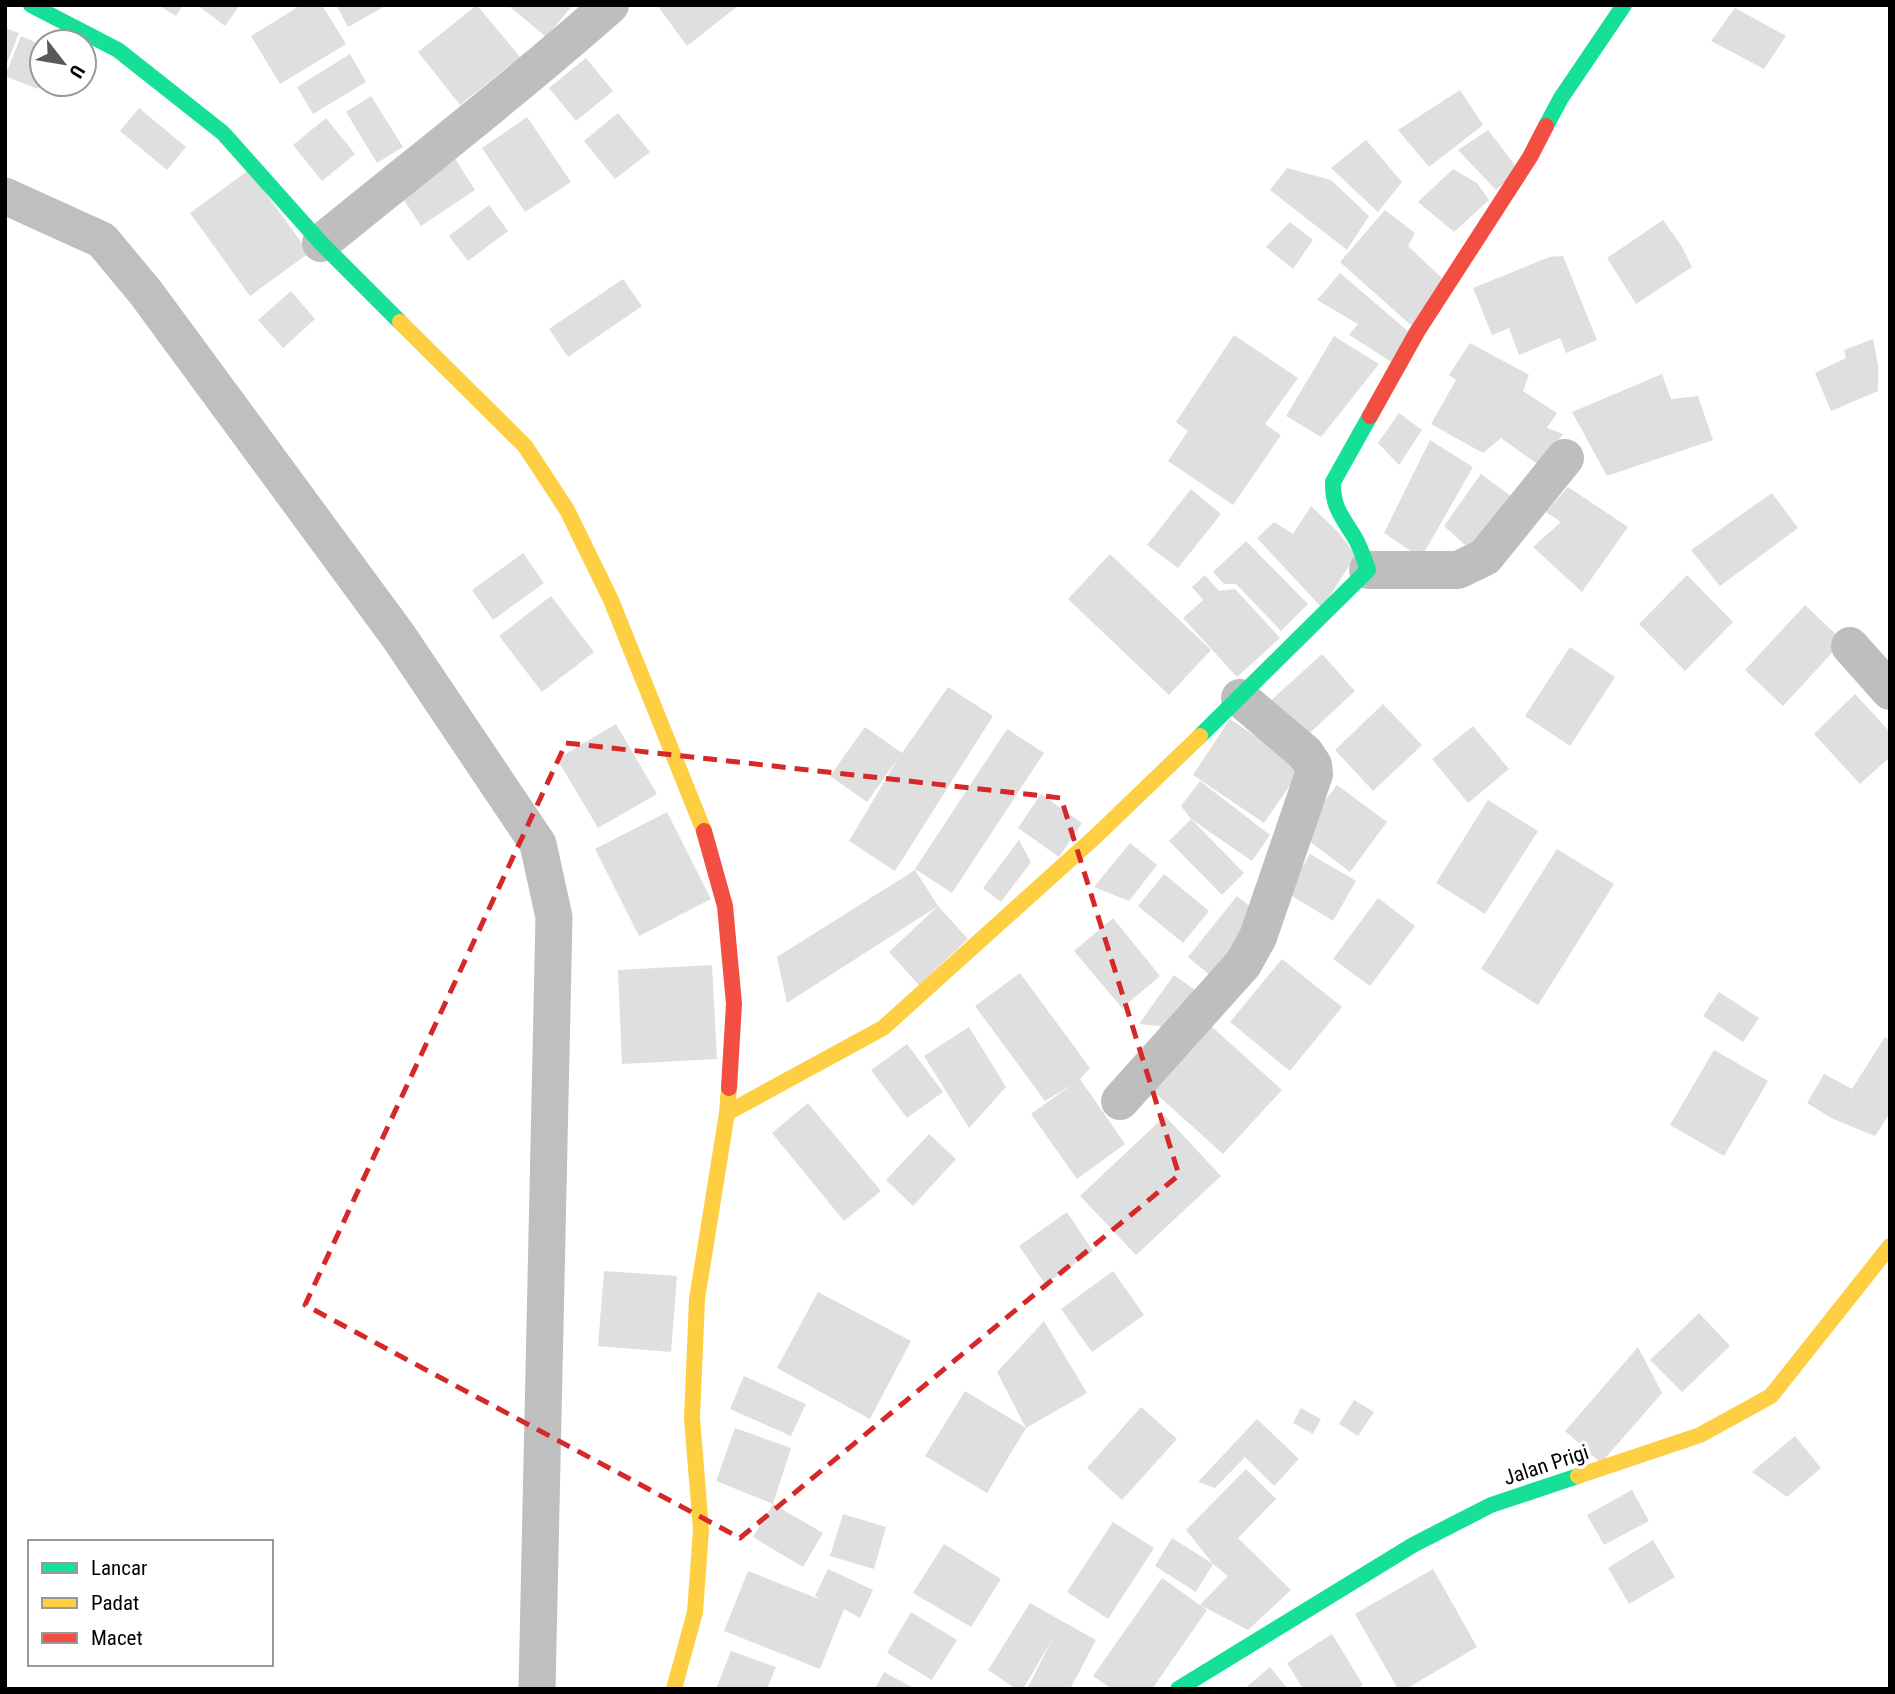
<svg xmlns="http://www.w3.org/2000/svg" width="1895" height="1694" viewBox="0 0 1895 1694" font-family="'Roboto Condensed',sans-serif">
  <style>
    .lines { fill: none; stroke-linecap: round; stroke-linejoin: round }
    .canal { stroke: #bfbfbf; stroke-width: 37 }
    .building { fill: #dfdfdf }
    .street { stroke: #bebebe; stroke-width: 38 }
    .fast { stroke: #16e098; stroke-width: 16 }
    .slow { stroke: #ffcf43; stroke-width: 16 }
    .jam { stroke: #f24e42; stroke-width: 16 }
    .marked { fill: none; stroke: #d62828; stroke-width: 5; stroke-dasharray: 14 9; stroke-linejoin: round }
    .labels { text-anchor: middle; stroke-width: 7; stroke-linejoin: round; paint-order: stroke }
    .street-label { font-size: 21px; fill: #000; stroke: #fff }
  </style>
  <rect width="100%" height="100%" fill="#fff"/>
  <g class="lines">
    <path class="canal" d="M5,196l97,44 44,53 253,344 139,207 16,73 -17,772"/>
  </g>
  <path class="building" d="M158,5h25l-7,11z
    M197,5h43l-15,21z
    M301,5h21l24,39 -66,40 -29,-48z
    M336,5h51l-39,22z
    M477,5l43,52 -60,48 -42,-53z
    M508,5h65l-27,32z
    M657,5h82l-52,41z
    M1735,8l51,28 -22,33 -53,-28z
    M5,28l14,5 -14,35z
    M21,36l21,9v34l-4,10 -33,-13z
    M350,54l16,28 -53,32 -16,-27z
    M586,58l27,33 -37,30 -27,-33z
    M1460,90l23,35 -54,42 -31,-37z
    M371,96l32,51 -26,16 -31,-51z
    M139,108l47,39 -19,23 -47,-39z
    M618,113l32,39 -35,27 -31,-38z
    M527,117l44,65 -46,30 -43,-64z
    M326,118l29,36 -33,27 -29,-36z
    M1488,130l31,40 -23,20 -38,-40z
    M1366,140l36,42 -24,30 -47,-44z
    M454,157l21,33 -54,36 -21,-32z
    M1287,168l44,12 38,36 -22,34 -77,-60z
    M1453,169l24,14 12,17 -35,32 -36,-30z
    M249,170l60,83 -59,43 -60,-83z
    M489,205l19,26 -40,30 -19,-25z
    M1385,210l30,23 -7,13 37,35 -31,47 -74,-66z
    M1663,220l18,25 11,22 -56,37 -29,-46z
    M1290,222l23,18 -20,29 -27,-22z
    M1563,256l34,84 -31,13 -6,-15 -41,17 -10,-27 -17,7 -19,-47 76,-31z
    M1340,273l69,59 -16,31 -44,-28 9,-11 -41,-24z
    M623,279l19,27 -74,51 -19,-28z
    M291,291l24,28 -32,29 -25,-28z
    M1234,335l64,43 -33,46 16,11 -48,70 -65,-44 20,-30 -12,-9z
    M1334,336l45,28 -58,73 -35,-21z
    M1873,339l5,26v26l-47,20 -16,-38 31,-15 -2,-8z
    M1470,343l59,32 -6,16 34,22 -10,15 16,6 -23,32 -39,-28 -18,15 -52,-29 25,-44 -7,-5z
    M1662,374l9,25 27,-3 15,44 -106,36 -35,-64z
    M1399,413l23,17 -23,35 -21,-22z
    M1430,440l43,27 -52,91 -37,-25z
    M1481,474l34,25 -42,53 -29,-26z
    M1568,487l60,40 -46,65 -49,-45 28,-25 -15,-10z
    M1191,489l30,25 -43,54 -31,-23z
    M1772,493l26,35 -78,58 -29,-36z
    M1311,506l27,26 18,23 -34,53 -65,-70 17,-16 19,12z
    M1246,541l62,63 -27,27 -45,-47h-12l-11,-12z
    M523,553l21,30 -51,37 -21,-30z
    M1110,554l101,96 -42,45 -101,-96z
    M1205,575l14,16 16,-2 45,49 -43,39 -54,-59 20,-18 -11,-13z
    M1687,575l46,47 -48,49 -46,-47z
    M551,596l43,56 -52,40 -43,-56z
    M1805,605l38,36 -60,65 -38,-36z
    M1570,647l45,30 -45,69 -45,-30z
    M1322,654l33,37 -55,51 -34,-37z
    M948,687l45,29 -98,155 -46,-30 50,-84 -32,45 -37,-26 35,-49 37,26z
    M1855,694l35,38v25l-30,27 -46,-50z
    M1383,704l39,41 -49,46 -38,-41z
    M1230,719l72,49 -38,55 -71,-48z
    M616,724l41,70 -59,34 -41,-69z
    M1473,726l36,43 -41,34 -36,-44z
    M1007,729l37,24 -92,140 -37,-24z
    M1200,781l70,54 -18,26 -61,-42 -10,-13z
    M1337,785l50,37 -37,50 -50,-38z
    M1041,794l41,29 -23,34 -41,-29z
    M1488,800l50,31 -53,83 -49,-31z
    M667,812l44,87 -72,37 -44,-87z
    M1191,819l53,54 -22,22 -53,-54z
    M1019,840l12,22 -30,40 -18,-14z
    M1130,843l27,22 -28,36 -35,-14z
    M1557,849l57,35 -76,121 -57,-36z
    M1310,854l46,27 -23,40 -46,-28z
    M915,870l23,36 -151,97 -10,-46z
    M1164,874l45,37 -26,32 -45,-37z
    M1237,896l24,19 -49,62 -24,-20z
    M1378,898l37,28 -45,60 -37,-27z
    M938,906l30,33 -49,46 -30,-33z
    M1113,918l47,58 -38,32 -48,-57z
    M1282,959l60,48 -52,64 -60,-49z
    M712,965l5,94 -95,5 -4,-94z
    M1020,973l70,95 -10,11 45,65 -48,35 -46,-65 42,-30 -28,17 -70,-95z
    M1174,975l21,15 -27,37 -29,-3z
    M1719,992l40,26 -16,24 -40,-26z
    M1210,1025l72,65 -59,64 -71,-64z
    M969,1027l37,60 -37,41 -45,-72z
    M1885,1037l5,3v73l-15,23 -42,-17 -26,-16 17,-29 28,15z
    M907,1044l36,48 -36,26 -36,-48z
    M1714,1050l54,31 -44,75 -54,-31z
    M808,1103l73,88 -37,30 -72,-88z
    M1165,1116l56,60 -85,79 -56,-59z
    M929,1134l27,25 -43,47 -27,-26z
    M1067,1212l26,39 -48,33 -26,-38z
    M604,1271l73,5 -6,76 -73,-6z
    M1113,1271l31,44 -52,37 -31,-43z
    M818,1292l93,49 -41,78 -93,-51z
    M1699,1313l31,33 -48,46 -32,-32z
    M1044,1321l43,72 -61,35 -29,-56z
    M1638,1347l24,46 -61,70 -36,-32z
    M744,1376l62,28 -15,32 -61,-27z
    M965,1391l61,37 -39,65 -62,-37z
    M1354,1400l20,12 -16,24 -19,-12z
    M1141,1407l36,32 -55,61 -35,-32z
    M1301,1408l20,11 -8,15 -20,-11z
    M1257,1419l42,40 -25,27 -29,-29 -30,31 -17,-6z
    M735,1428l56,20 -18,56 -57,-23z
    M1795,1436l26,32 -34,29 -35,-25z
    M1246,1469l30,30 -38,39 53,52 -43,40 -48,-25 7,5 -55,79h-40l-19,-13 69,-98 38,27 28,-29 -15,-12 -27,-34z
    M1632,1490l17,31 -45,24 -17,-30z
    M773,1504l50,29 -20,34 -50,-30z
    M843,1514l43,13 -12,42 -44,-13z
    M1113,1522l41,26 -46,71 -41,-27z
    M1172,1538l41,26 -17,28 -41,-26z
    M1653,1540l22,37 -46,27 -21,-36z
    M944,1544l57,35 -30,48 -58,-34z
    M828,1569l45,21 -13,28 -16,-9 -24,60 -96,-38 24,-60 73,29 -6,-4z
    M1433,1569l44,78 -71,42h-8l-43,-75z
    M1030,1603l66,37 -26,49h-43l26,-51 -30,51h-7l-28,-19z
    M911,1612l46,28 -25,40 -45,-27z
    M1332,1634l31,51 -6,4h-54l-16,-26z
    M731,1651l45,16 -9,22h-51z
    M1270,1667l18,22h-44z
    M884,1672l31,17h-40z"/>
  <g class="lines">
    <path class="street" d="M321,243c97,-79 195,-155 289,-238
      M1368,570h90l27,-13 80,-99
      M1850,646l40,45
      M1120,1101l123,-137 15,-27 56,-163 -1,-9 -8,-12 -65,-55"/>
    <path class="fast" d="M31,5l87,45 105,83 98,110 79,79
      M1546,126l15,-28 63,-93
      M1200,736l168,-166c-4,-11 -7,-22 -13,-32 -12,-20 -23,-31 -22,-56l37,-66
      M1178,1689l235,-144 78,-40 87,-29"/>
    <path class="slow" d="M400,322l125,124 42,64 44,90 93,231
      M727,1113l156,-85 213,-192 104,-100
      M1578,1476l122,-41 71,-39 119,-150
      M674,1689l21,-77 6,-82 -9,-112 5,-119 30,-186 2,-25"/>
    <path class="jam" d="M1370,416l47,-84 113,-175 16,-31
      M704,831l21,75 9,98 -5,84"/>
  </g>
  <path class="marked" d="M566,743l495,55 118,377 -439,363 -435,-233z"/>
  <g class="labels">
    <g class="street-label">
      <text transform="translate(1546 1465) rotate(-18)" y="7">Jalan Prigi</text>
    </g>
  </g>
  <rect width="1895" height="1694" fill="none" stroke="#000000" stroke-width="14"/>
  <rect x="28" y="1540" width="245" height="126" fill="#ffffff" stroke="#999999" stroke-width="2"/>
  <rect x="42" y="1563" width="35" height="10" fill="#16e098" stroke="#999999" stroke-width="2"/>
  <text x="91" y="1575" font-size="21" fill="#000000">Lancar</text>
  <rect x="42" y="1598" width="35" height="10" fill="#ffcf43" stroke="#999999" stroke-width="2"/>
  <text x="91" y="1610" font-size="21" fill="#000000">Padat</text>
  <rect x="42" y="1633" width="35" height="10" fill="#f24e42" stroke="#999999" stroke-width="2"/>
  <text x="91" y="1645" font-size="21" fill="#000000">Macet</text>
  <g transform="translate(63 63) rotate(121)"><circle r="33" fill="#ffffff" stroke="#999999" stroke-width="2"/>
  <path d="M0-5L12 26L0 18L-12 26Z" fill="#595959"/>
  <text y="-10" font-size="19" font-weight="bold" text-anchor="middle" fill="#000000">U</text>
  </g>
</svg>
